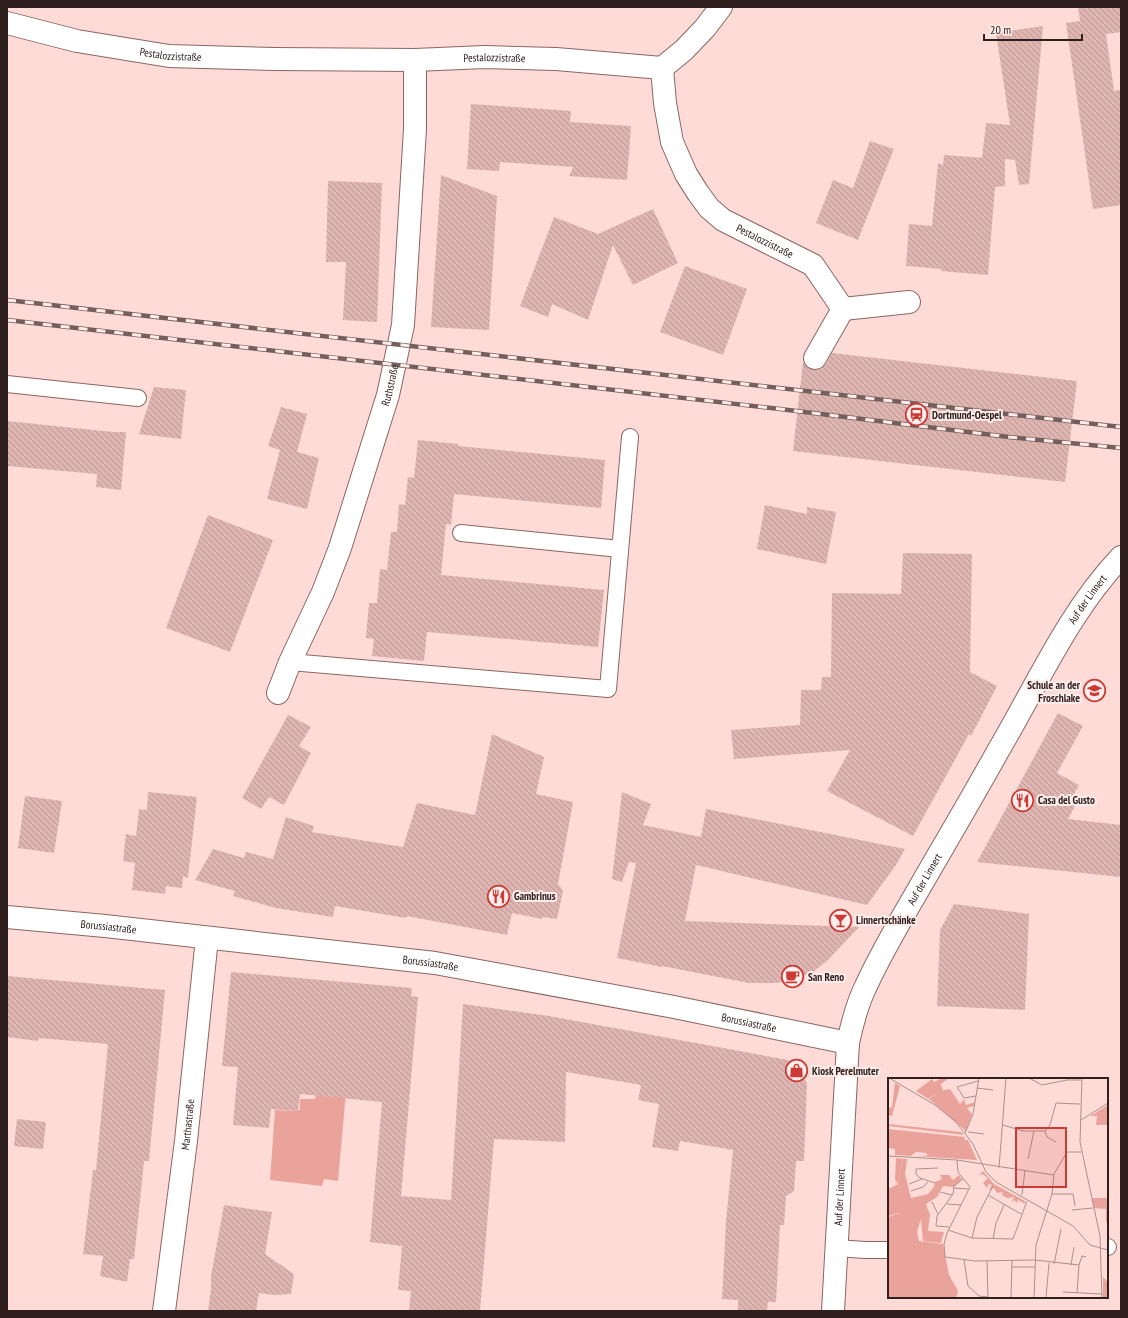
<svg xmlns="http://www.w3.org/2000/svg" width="1128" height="1318" viewBox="0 0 1128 1318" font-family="'PT Sans Narrow',sans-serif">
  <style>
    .green { fill: #eaa39b }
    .building { fill: url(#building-back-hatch) }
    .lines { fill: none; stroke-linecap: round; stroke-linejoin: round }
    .service-casing { stroke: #8a6661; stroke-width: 18 }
    .minor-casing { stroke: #8a6661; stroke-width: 24 }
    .service { stroke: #fff; stroke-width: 16 }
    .minor { stroke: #fff; stroke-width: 22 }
    .rail-casing { stroke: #745f5c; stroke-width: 4.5 }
    .rail { stroke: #ffedeb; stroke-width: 3; stroke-dasharray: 9; stroke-linecap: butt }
    .labels { text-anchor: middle; stroke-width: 4; stroke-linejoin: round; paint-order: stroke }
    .street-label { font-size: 11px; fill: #2f201e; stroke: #ffedeb }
    .poi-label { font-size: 11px; font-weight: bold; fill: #2f201e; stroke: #ffedeb; text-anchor: start }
    .inset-road { fill: none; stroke: #ab908d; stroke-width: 1 }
    .view { fill: #ca3b36; fill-opacity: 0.15; stroke: #ca3b36; stroke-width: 2 }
    .inset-edge { fill: none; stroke: #2f201e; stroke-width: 2 }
  </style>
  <defs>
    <pattern id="building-back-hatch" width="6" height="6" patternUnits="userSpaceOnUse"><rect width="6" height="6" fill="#ddb4af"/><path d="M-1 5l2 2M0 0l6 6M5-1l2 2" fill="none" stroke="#be9a96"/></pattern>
  </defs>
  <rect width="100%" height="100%" fill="#fedbd7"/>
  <path class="green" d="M316,1090l30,2 -8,89 -14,-2 -2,7 -52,-6 5,-70 23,1 2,-2v-10h15z"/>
  <path class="building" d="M1078,7h43v25l-15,2 8,57 7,-1v115l-28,4 -27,-186 14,-2z
    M1043,26l-14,158 -10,1 -4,-25 -10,-1v27l-10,1 -7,88 -47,-4 1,-2 -36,-3 3,-42 23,2 6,-63 5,2 1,-10 55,4 -17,-1 4,-35 24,2 -14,-92z
    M471,104l100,7 -1,11 61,4 -4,54 -58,-4 4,-9 -73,-5 -1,9 -32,-2z
    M870,141l24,8 -36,91 -42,-17 17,-43 20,8z
    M441,175l56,21 -8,134 -58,-3z
    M328,181l54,2 -5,139 -34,-2 3,-58h-20z
    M653,209l25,54 -45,22 -20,-40 -25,75 -36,-16 -4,13 -28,-11 34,-89 44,17z
    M685,266l62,23 -24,66 -63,-23z
    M832,353l245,28 -12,101 -272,-31 10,-89 6,7 6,1 6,-1 5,-5z
    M154,387l32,3 -5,49 -42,-5z
    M281,407l26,7 -10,38 22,6 -12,51 -40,-10 13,-49 -12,-4z
    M7,421l106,11h13l-5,58 -25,-3 1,-13 -90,-8z
    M418,440l40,4v2l147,14 -4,48 -147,-14 -3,31 -5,-1 -5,51 163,15 -6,57 -171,-15 -3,29 -52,-5 2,-17 -8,-1 3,-35h8l3,-34 7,1 4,-38h6l2,-28 6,1 3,-28 6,1z
    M765,505l42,9v-7l29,5 -10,52 -69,-15z
    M208,515l65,25 -43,112 -64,-24z
    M903,553l69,1 -2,118 27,14 -26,50 -2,-2 -56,102 -86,-45 23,-41 -116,9 -3,-29 69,-5 1,-35h20l1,-13h9l1,-84 69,1z
    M1058,713l25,13 -26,47 22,12 -8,14 6,3 -9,17 53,6v52l-144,-15z
    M288,715l23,12 -12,19 12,7 -27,52 -15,-8 -8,12 -19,-11z
    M492,734l52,23 -8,37 37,8 -15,82 5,7 -6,28 -14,-2 -1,2 -30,-6 -5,22 -100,-19 -1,2 -71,-12 -2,11 -57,-9 -43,-12 2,-5 -40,-11 18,-31 31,9 2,-6 27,7 13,-42 28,9 -2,6 91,15 14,-44 58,12z
    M148,792l49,5 -9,81 -5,-2 -1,12 -16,-2 -1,8 -33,-4 3,-27 -12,-2 3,-27 10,2 3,-27 8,1z
    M622,792l29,12 -8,21 58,12 5,-28 199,40 -9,16 -29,40 -171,-40 -11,56 174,6 -31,33 -15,12 -18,8 -19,3h-27l-87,-17v1l-45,-9 19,-95 -7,-1 -7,20 -10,-3z
    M25,796l37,5 -8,52 -36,-5z
    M954,904l75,10 -4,96 -88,-4 3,-76z
    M231,972l181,16 -1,8 7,1 -17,199 50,4 12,-196 86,12 239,44 19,23 -3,78h-8l-2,30 -8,5 -2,29h-4l-4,77h-8l-1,9h-29v-11l-16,-1 4,-78 7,-71 -53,-9 -2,10 -26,-4 7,-43 -21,-4 3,-15 -75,-13 -1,70 -71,-3 -14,172h-71l2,-20 -13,-1 4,-44 -32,-4 12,-140 -82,-8 -2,17 -27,-2 -2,19 -36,-3 5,-58 -16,-1z
    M7,976l158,14 -16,171h-5l-10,98h-4l-3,23 -27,-6 3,-20 -20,-2 10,-84h3l12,-126 -69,-6 -1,3 -31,-4z
    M17,1119l29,3 -3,27 -29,-3z
    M224,1205l48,7 -7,42 29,20 -3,20 -17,1 -15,-2 -3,18h-48l3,-21v-14z"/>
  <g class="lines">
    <defs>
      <path id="service" d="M7,384l131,14
        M461,533l159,16
        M290,662l318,27 22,-252
        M1107,1247h1
        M836,1248l29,2h24"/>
      <g id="minor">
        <path id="s1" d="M7,23l70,18 92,15 105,3 141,1 70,-3 71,2 106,9 3,35 7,39 14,32 12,19 11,15 14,12 90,45 30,44 66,-7"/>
        <path d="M662,68l22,-18 21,-22 16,-21"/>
        <path d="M815,358l28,-49"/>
        <path id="s2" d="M278,693l12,-31 33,-70 17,-44 48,-153 15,-70 12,-196v-69"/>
        <path id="s3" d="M7,917l98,9 330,37 239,44 174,36"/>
        <path id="s4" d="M164,1311l22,-170 21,-203"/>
        <path id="s5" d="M833,1311l15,-268c4,-19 9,-39 18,-57 16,-35 36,-68 55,-101 26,-45 52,-89 77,-134 39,-66 70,-138 123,-194"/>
      </g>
    </defs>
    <use href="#service" class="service-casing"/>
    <use href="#minor" class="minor-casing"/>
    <use href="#service" class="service"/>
    <use href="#minor" class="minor"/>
    <defs>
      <path id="rail" d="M7,300l1114,127
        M7,320l773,89 229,28 112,11"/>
    </defs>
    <use href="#rail" class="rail-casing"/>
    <use href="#rail" class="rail"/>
  </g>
  <defs>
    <symbol id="station-ring" viewBox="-11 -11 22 22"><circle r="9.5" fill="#ffedeb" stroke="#ca3b36" stroke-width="1.5"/><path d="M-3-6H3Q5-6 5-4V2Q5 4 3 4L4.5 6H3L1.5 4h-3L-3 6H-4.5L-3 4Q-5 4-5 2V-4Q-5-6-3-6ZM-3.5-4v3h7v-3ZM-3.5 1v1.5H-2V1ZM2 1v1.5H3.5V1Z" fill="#ca3b36"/></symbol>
    <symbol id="school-ring" viewBox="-11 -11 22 22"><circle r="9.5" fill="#ffedeb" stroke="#ca3b36" stroke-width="1.5"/><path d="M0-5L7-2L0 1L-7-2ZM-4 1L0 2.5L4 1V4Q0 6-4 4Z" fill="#ca3b36"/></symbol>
    <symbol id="restaurant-ring" viewBox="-11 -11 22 22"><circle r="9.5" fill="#ffedeb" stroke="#ca3b36" stroke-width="1.5"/><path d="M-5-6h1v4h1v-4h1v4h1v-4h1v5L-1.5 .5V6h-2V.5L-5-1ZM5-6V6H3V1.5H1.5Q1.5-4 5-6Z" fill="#ca3b36"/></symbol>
    <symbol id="bar-ring" viewBox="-11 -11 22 22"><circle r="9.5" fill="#ffedeb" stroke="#ca3b36" stroke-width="1.5"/><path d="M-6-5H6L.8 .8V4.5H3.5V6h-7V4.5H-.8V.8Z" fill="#ca3b36"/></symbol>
    <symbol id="cafe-ring" viewBox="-11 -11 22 22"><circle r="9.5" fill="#ffedeb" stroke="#ca3b36" stroke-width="1.5"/><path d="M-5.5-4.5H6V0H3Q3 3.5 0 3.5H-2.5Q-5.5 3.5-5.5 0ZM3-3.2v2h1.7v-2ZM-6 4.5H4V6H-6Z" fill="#ca3b36"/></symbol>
    <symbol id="shop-ring" viewBox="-11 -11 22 22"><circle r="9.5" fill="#ffedeb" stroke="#ca3b36" stroke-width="1.5"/><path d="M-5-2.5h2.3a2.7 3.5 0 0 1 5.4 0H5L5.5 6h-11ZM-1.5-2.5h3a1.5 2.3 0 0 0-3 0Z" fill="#ca3b36"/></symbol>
  </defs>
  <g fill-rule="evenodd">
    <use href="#station-ring" x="904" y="402" width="25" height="25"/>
    <use href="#school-ring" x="1082" y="678" width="25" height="25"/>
    <use href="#restaurant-ring" x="1010" y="788" width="25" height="25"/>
    <use href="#restaurant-ring" x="486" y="884" width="25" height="25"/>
    <use href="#bar-ring" x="828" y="908" width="25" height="25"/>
    <use href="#cafe-ring" x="780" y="964" width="25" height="25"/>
    <use href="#shop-ring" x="784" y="1058" width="25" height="25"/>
  </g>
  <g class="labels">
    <g class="street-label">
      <text dy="4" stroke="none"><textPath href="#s1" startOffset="167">Pestalozzistraße</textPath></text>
      <text dy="4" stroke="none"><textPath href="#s1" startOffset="491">Pestalozzistraße</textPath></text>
      <text dy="4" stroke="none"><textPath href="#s1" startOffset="875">Pestalozzistraße</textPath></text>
      <text dy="4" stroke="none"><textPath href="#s2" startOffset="328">Ruthstraße</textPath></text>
      <text dy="4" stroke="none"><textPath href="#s5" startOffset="774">Auf der Linnert</textPath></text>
      <text dy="4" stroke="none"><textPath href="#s5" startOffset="450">Auf der Linnert</textPath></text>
      <text dy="4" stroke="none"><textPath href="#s3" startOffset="102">Borussiastraße</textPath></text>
      <text dy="4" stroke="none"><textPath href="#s3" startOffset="426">Borussiastraße</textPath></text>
      <text dy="4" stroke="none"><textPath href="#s3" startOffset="750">Borussiastraße</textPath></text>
      <text dy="4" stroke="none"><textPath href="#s4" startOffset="188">Marthastraße</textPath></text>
      <text dy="4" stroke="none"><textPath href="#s5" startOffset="114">Auf der Linnert</textPath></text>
    </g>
    <g class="poi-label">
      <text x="932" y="419">Dortmund-Oespel</text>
      <text x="1080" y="689" text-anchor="end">Schule an der<tspan x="1080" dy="13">Froschlake</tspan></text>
      <text x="1038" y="804">Casa del Gusto</text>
      <text x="514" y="900">Gambrinus</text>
      <text x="856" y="924">Linnertschänke</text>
      <text x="808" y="981">San Reno</text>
      <text x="812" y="1075">Kiosk Perelmuter</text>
    </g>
  </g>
  <g transform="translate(888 1078)">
    <rect width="220" height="220" fill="#fedbd7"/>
    <path d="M54,0h7l-8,6 2,7h-3l-12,8 -12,-8 16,-12 2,3zM7,5l5,3 -8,30 -4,-1v-7l4,-1zM62,11l10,15 4,-5 2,6 9,-3 -1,4 -7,2 5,6 -6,17 -37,-32 11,-8zM220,27v20h-12l1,-9h-7zM0,46l73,8 3,3 -76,-9zM0,51l77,8 -1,3h4l9,20 -64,-4h14v-3l-11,-1 -5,4 -16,-1v-6l-7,-1zM8,80l7,1 -5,25 -3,-4zM95,93l11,13 31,17v3l-7,-4 -1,3 -3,-3 -3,3 3,-6 -7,1 -5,-3 1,-3 -6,1 -3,-5 -5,2 3,-5 -3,-1 -2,4 -4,-5 5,-5 -6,-4 -4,2zM215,199l5,5v16h-5z" fill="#eaa39b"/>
    <path d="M204,120h16v25l-2,-1v-13l-12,-1z" fill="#eaa39b"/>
    <path d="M15,81h4l-2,15 6,24 17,-4 6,-7 1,-5 7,-3 -2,-4h9l4,5 6,-5 3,4 -9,8 -10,-1 -6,11 -11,7 4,11 -2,16 16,1 -3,11 -18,-2 -2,-22 -4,13 2,9 24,3 6,31 9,16 -2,7h-68v-81l14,-5 -14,4v-27l10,-5z" fill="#eaa39b"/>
    <path class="inset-road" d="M1,0l46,27 21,17 17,22 13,28 10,10 77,44 17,19 18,5M141,0l13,7 25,-5h14M194,0l-2,64 20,94 2,62M89,10l16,2M88,18l-12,2 -7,-11 21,-6M193,42l27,-17M115,47l20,6h22l2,6 9,5M157,53l5,-6 6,-22 24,1M80,54l16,2M77,55l8,-19 6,-36M0,78l69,4 97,15M140,81l6,-28M69,82l1,12 12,15 -23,46 -3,11 1,13 30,4 60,-1 44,5M111,90l7,-90M47,105l-15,-5 -4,-4v-5l22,-1M21,106l13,-5M66,110l15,1M23,113l12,-4 5,-5M52,114l12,3M164,116h21l2,12M100,117l33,19M134,117l3,-25M44,124l6,12M59,126l14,1M184,132l21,-2M61,149l-13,-1 1,-10 16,-22 1,-8 9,-7M60,152l24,8 41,1 14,-38M84,160l5,-21 16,-31M105,161l3,-16 8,-18M76,182l4,26 11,10 9,1M99,183l1,37M166,186l7,-35M183,187l3,-18M124,189h23M175,214l39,2M189,215l2,-28 3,-9 4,1M123,220l1,-38M146,220l2,-53 16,-51 2,-20 13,-22h14M158,220l3,-35"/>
    <path class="view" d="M128,50h50v59h-50z"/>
    <rect width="220" height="220" class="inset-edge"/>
  </g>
  <rect width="1128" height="1318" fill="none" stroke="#2f201e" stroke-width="16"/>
  <path d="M984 34v6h98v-6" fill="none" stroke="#2f201e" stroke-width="2"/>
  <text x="990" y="34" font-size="12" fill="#2f201e" stroke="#ffedeb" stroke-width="3" paint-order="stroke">20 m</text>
</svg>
